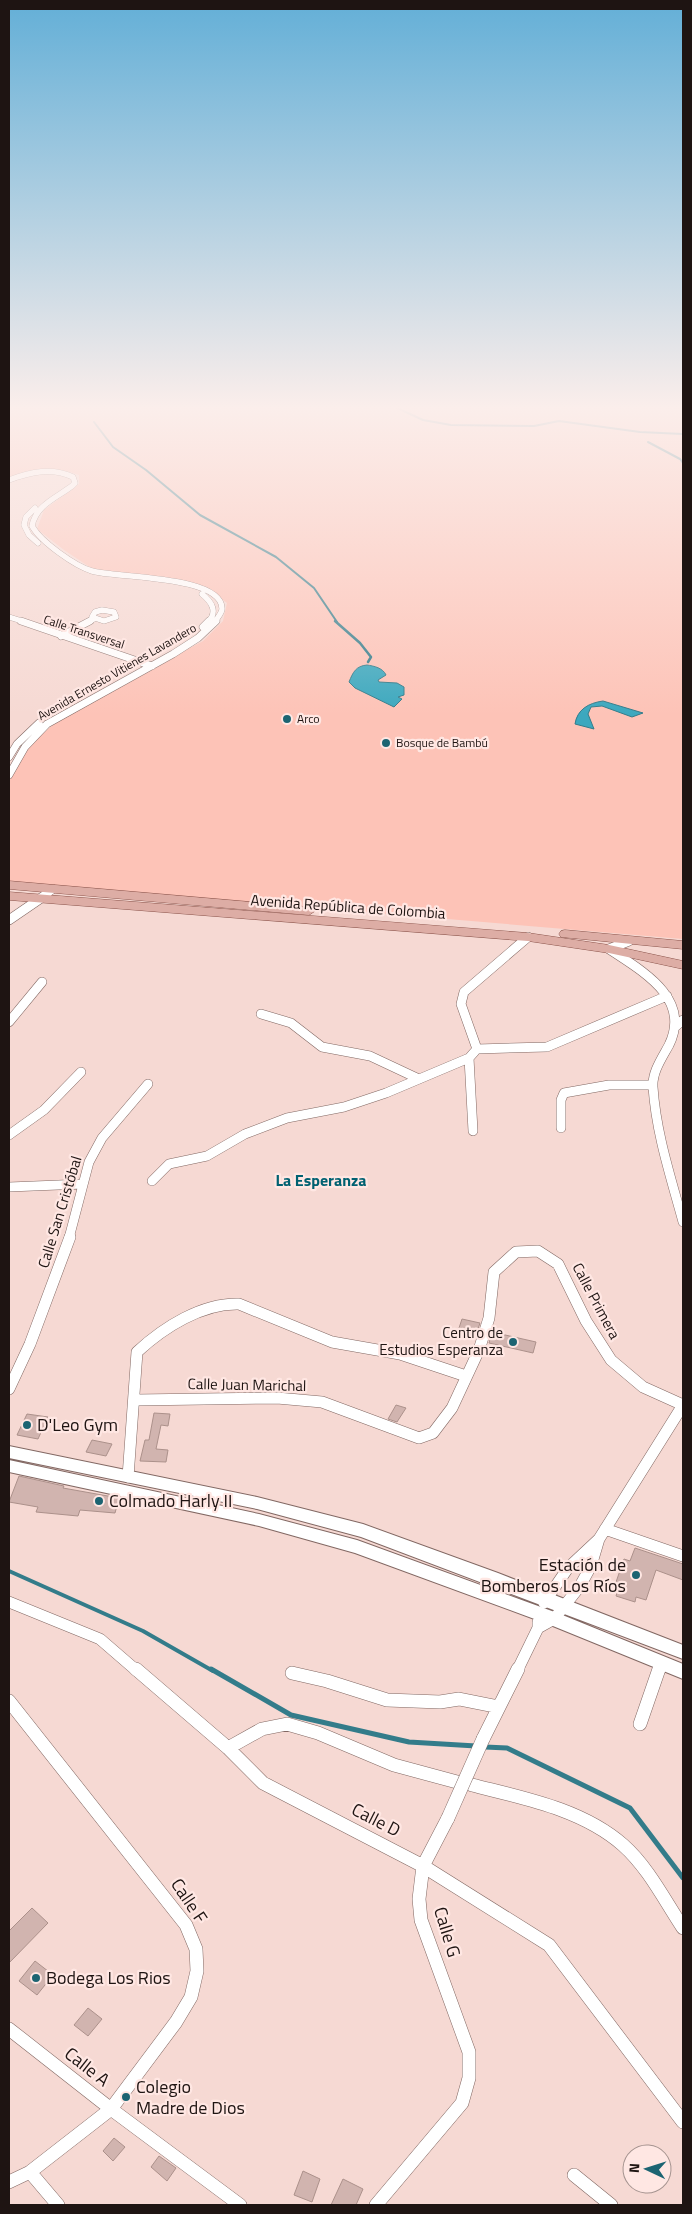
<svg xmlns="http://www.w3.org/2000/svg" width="692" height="2214" viewBox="0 0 692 2214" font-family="'Titillium Web',sans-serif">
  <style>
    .green { fill: #fdc3b7 }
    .water { fill: #3ca8be; stroke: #337c8a }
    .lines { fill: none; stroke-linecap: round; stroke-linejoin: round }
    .stream-far3 { stroke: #337c8a; stroke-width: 2 }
    .stream-far2 { stroke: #337c8a; stroke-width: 2.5 }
    .stream-far1 { stroke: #337c8a; stroke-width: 4 }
    .stream { stroke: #337c8a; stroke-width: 5 }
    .building { fill: #d1b4af; stroke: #ac918b }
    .minor-far4-casing { stroke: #826863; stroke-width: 6 }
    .minor-far3-casing { stroke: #826863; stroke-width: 8 }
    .minor-far2-casing { stroke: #826863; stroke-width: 10 }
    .minor-far1-casing { stroke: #826863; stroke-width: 12 }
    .minor-casing { stroke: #826863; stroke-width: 14 }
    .secondary-casing { stroke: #826863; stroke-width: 2 }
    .primary-casing { stroke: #8b544b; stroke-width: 1 }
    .minor-far4 { stroke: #fff; stroke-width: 5.5 }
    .minor-far3 { stroke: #fff; stroke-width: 7 }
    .minor-far2 { stroke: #fff; stroke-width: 9 }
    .minor-far1 { stroke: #fff; stroke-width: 11 }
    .minor { stroke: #fff; stroke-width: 13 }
    .secondary { fill: #fff; fill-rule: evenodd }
    .primary { fill: #ddada5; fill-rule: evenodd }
    .minor-bridge-casing { stroke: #826863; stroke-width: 14; stroke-linecap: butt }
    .minor-bridge { stroke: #fff; stroke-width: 13 }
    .poi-dot { fill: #1c6472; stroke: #ffe7e3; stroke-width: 2 }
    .labels { text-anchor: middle; stroke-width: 4.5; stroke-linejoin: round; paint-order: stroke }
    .far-street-label { font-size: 12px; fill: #1e1412; stroke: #ffe7e3 }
    .far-poi-label { font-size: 12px; fill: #1e1412; stroke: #ffe7e3; text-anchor: start }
    .street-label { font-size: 15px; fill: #1e1412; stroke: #ffe7e3 }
    .poi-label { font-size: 15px; fill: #1e1412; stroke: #ffe7e3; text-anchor: end }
    .neighbourhood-label { font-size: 16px; font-weight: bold; fill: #006171; stroke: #ffe7e3 }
    .near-poi-label { font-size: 18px; fill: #1e1412; stroke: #ffe7e3; text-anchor: start }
    .near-street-label { font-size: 18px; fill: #1e1412; stroke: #ffe7e3 }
  </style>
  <rect width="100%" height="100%" fill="#f6d9d3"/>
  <path class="green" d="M9,405h674v534l-674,-57v-101l20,-35 33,-29 141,-76 20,-20 4,-18 -20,-15 -41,-11 -58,-5 -17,-4 -27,-18 -27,-21 7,-19 35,-26v-9c-27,-10 -44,-5 -70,3z"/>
  <path class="water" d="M367,665c7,1 16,3 19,10l-8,5 1,2 18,1 7,4v8l-6,2 4,2 -8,8 -39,-19 -6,-6c4,-10 7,-16 18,-17z
    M603,701l40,12 -11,4 -30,-11 -11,1 -3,7 6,15 -19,-5c2,-14 13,-21 28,-23z"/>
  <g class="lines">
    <path class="stream-far3" d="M391,405l32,15 28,5 83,1 25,-5 81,11 43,2
      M94,422l19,25 33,23 54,45 76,42 38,31 23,34
      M648,442l32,17 3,4"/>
    <path class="stream-far2" d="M335,621l25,22 11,14 -3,5"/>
    <path class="stream-far1" d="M9,1571l134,60 70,40"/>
    <path class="stream" d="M211,1669l80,46 118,27 67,4
      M485,1747l22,1 123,60 53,70"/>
  </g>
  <path class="building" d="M462,1319l18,4 -5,15 -18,-4z
    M492,1332l44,10 -3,11 -44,-10z
    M396,1405l10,3 -9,14 -9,-3z
    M154,1413l16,1 -2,12 -7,-1 -5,24 12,1 -2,12 -26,-1 5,-21h4z
    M27,1414l21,3 -10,22 -21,-4z
    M92,1440l20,4 -6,12 -20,-4z
    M19,1476l45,10 -1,2 56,10 -4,15 -35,-3 -2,6 -42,-4 2,-5 -29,-5z
    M635,1548l48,16v16l-27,-10 -10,30 -10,-3 -1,5 -19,-6 3,-9 -4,-2 9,-26 6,2z
    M32,1908l16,15 -39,40v-32z
    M35,1961l18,14 -16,20 -18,-14z
    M88,2008l14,11 -14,17 -14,-11z
    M114,2138l11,9 -12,14 -10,-10z
    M159,2156l17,12 -9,13 -16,-14z
    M303,2171l17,8 -8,23 -18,-7z
    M343,2179l20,10 -7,16h-25z"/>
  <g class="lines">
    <defs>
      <path id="minor-far4" d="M9,480c21,-8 43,-13 64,-3l2,6 -3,3c-16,12 -36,19 -40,40 9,16 43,40 60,45 22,7 131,4 130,38 0,4 -5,9 -7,13
        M35,508l-9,9 -2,8 5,10 9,8
        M202,594c10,8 16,18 6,28
        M102,610l12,2 2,5 -12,4 -12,-4 3,-5z
        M9,617l16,5
        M87,622l7,-3"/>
      <path id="minor-far3" d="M21,621l131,45
        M203,627l6,-6
        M61,636l29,-15
        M9,757l8,-13 22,-21
        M9,775l16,-28 22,-23 126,-70 25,-16 18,-17
        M45,895l9,-6"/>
      <path id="minor-far2" d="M9,920l38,-26
        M609,949c33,22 83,49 60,96 -7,13 -17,27 -16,42 3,46 18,91 30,135
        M609,949l20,-8
        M261,1014l30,9 31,24 48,9 49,23
        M9,1022l33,-40
        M675,1027l8,-7
        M477,1049l70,-2 120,-51
        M477,1049l-16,-45 3,-12 64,-55
        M469,1058l4,73
        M561,1128v-28l3,-7 45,-8h44
        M9,1135l35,-25 37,-38
        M152,1181l17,-17 38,-8 38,-22 42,-16 57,-11 42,-14 83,-35 8,-9
        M9,1187l74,-3
        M69,1238l20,-76 13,-24 46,-54"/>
      <path id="minor-far1" d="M9,1389l21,-45 40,-107
        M136,1400l141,-2 45,4 97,36 14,-5 19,-25 27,-58 10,-32 5,-46 22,-20 22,-1 20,13 28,57 25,39 32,27 40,18
        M128,1477l9,-125c27,-25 65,-49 102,-48l93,38 68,12 66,22
        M605,1529l78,27
        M9,1602l91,37 37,32
        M544,1603l24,-35 31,-29
        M538,1628l16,-9 26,-33 11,-20 8,-27 84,-134
        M517,1671l21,-43v-6
        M659,1671l3,-9"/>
      <path id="minor" d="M136,1669l92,79 35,35 160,83 126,79 134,177
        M292,1673l35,8 60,19 53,2 19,-3 40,8
        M9,1701l177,224 10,24 1,22 -6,26 -15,25 -65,87 -81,63 -21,10
        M640,1724l19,-55
        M483,1739l35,-70
        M228,1748l34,-19 25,-5 31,9 76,32 63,17
        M472,1785c51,13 110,24 151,60 25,22 42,56 60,83
        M9,2029l102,80 129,96
        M30,2172l28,33
        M574,2175l37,30
        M376,2205l86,-102 7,-25v-26l-48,-132 -2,-21 4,-33 25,-48"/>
      <path id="secondary" d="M9,1446l248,51 106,27 135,49 185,72v14l-322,-122 -104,-28 -248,-51z
        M9,1460l250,54 98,26 203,74 123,50v15l-135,-55 -193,-71 -96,-27 -250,-54z"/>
      <path id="primary" d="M9,881l300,26 6,4 -6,4 -300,-26z
        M9,892l519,41 81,12 74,16v8l-74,-16 -81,-12 -519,-41z
        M565,930l118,11v8l-122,-12 -2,-3 2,-3z"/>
    </defs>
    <use href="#minor-far4" class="minor-far4-casing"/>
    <use href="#minor-far3" class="minor-far3-casing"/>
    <use href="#minor-far2" class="minor-far2-casing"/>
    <use href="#minor-far1" class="minor-far1-casing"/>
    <use href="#minor" class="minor-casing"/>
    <use href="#secondary" class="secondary-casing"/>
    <use href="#primary" class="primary-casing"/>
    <use href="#minor-far4" class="minor-far4"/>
    <use href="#minor-far3" class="minor-far3"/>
    <use href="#minor-far2" class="minor-far2"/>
    <use href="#minor-far1" class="minor-far1"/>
    <use href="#minor" class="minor"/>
    <use href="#secondary" class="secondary"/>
    <use href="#primary" class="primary"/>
    <defs>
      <path id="minor-bridge" d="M448,1818l35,-79"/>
    </defs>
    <use href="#minor-bridge" class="minor-bridge-casing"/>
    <use href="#minor-bridge" class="minor-bridge"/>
  </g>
  <linearGradient id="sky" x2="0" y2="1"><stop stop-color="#63afd7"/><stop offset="0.57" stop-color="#fbeeeb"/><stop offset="1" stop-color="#fbeeeb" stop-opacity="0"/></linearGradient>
  <rect width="692" height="715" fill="url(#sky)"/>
  <g class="poi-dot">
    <circle cx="287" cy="719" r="5"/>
    <circle cx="386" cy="743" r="5"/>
    <circle cx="513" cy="1342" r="5"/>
    <circle cx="27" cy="1425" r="5"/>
    <circle cx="99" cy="1501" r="5"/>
    <circle cx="636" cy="1575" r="5"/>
    <circle cx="36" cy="1978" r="5"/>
    <circle cx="126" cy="2097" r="5"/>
  </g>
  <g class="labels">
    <g class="far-street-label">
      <text transform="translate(84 632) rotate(18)" y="4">Calle Transversal</text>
      <text transform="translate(117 672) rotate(-30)" y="4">Avenida Ernesto Vitienes Lavandero</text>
    </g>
    <g class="far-poi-label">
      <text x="297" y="723">Arco</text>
      <text x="396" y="747">Bosque de Bambú</text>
    </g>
    <g class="street-label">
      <text transform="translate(348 907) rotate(4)" y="5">Avenida República de Colombia</text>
      <text transform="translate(60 1212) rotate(-73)" y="5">Calle San Cristóbal</text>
      <text transform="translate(596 1301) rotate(62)" y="5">Calle Primera</text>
      <text transform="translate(247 1385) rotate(1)" y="5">Calle Juan Marichal</text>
    </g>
    <g class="poi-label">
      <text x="503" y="1338">Centro de<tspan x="503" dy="17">Estudios Esperanza</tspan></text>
    </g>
    <g class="neighbourhood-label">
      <text x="321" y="1186">La Esperanza</text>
    </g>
    <g class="near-poi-label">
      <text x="37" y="1431">D'Leo Gym</text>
      <text x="109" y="1507">Colmado Harly II</text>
      <text x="626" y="1571" text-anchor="end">Estación de<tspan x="626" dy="21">Bomberos Los Ríos</tspan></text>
      <text x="46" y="1984">Bodega Los Rios</text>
      <text x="136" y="2093">Colegio<tspan x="136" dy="21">Madre de Dios</tspan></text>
    </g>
    <g class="near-street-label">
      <text transform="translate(376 1820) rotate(27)" y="6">Calle D</text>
      <text transform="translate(189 1901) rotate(56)" y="6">Calle F</text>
      <text transform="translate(447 1932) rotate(73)" y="6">Calle G</text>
      <text transform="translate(87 2067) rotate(38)" y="6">Calle A</text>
    </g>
  </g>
  <rect width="692" height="2214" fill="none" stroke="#1e1412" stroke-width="20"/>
  <g transform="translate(647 2169) rotate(274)"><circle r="24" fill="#ffe7e3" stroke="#a5938f"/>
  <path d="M0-4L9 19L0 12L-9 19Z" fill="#1c6472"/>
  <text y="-8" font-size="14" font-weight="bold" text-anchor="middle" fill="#1e1412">N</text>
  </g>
</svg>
